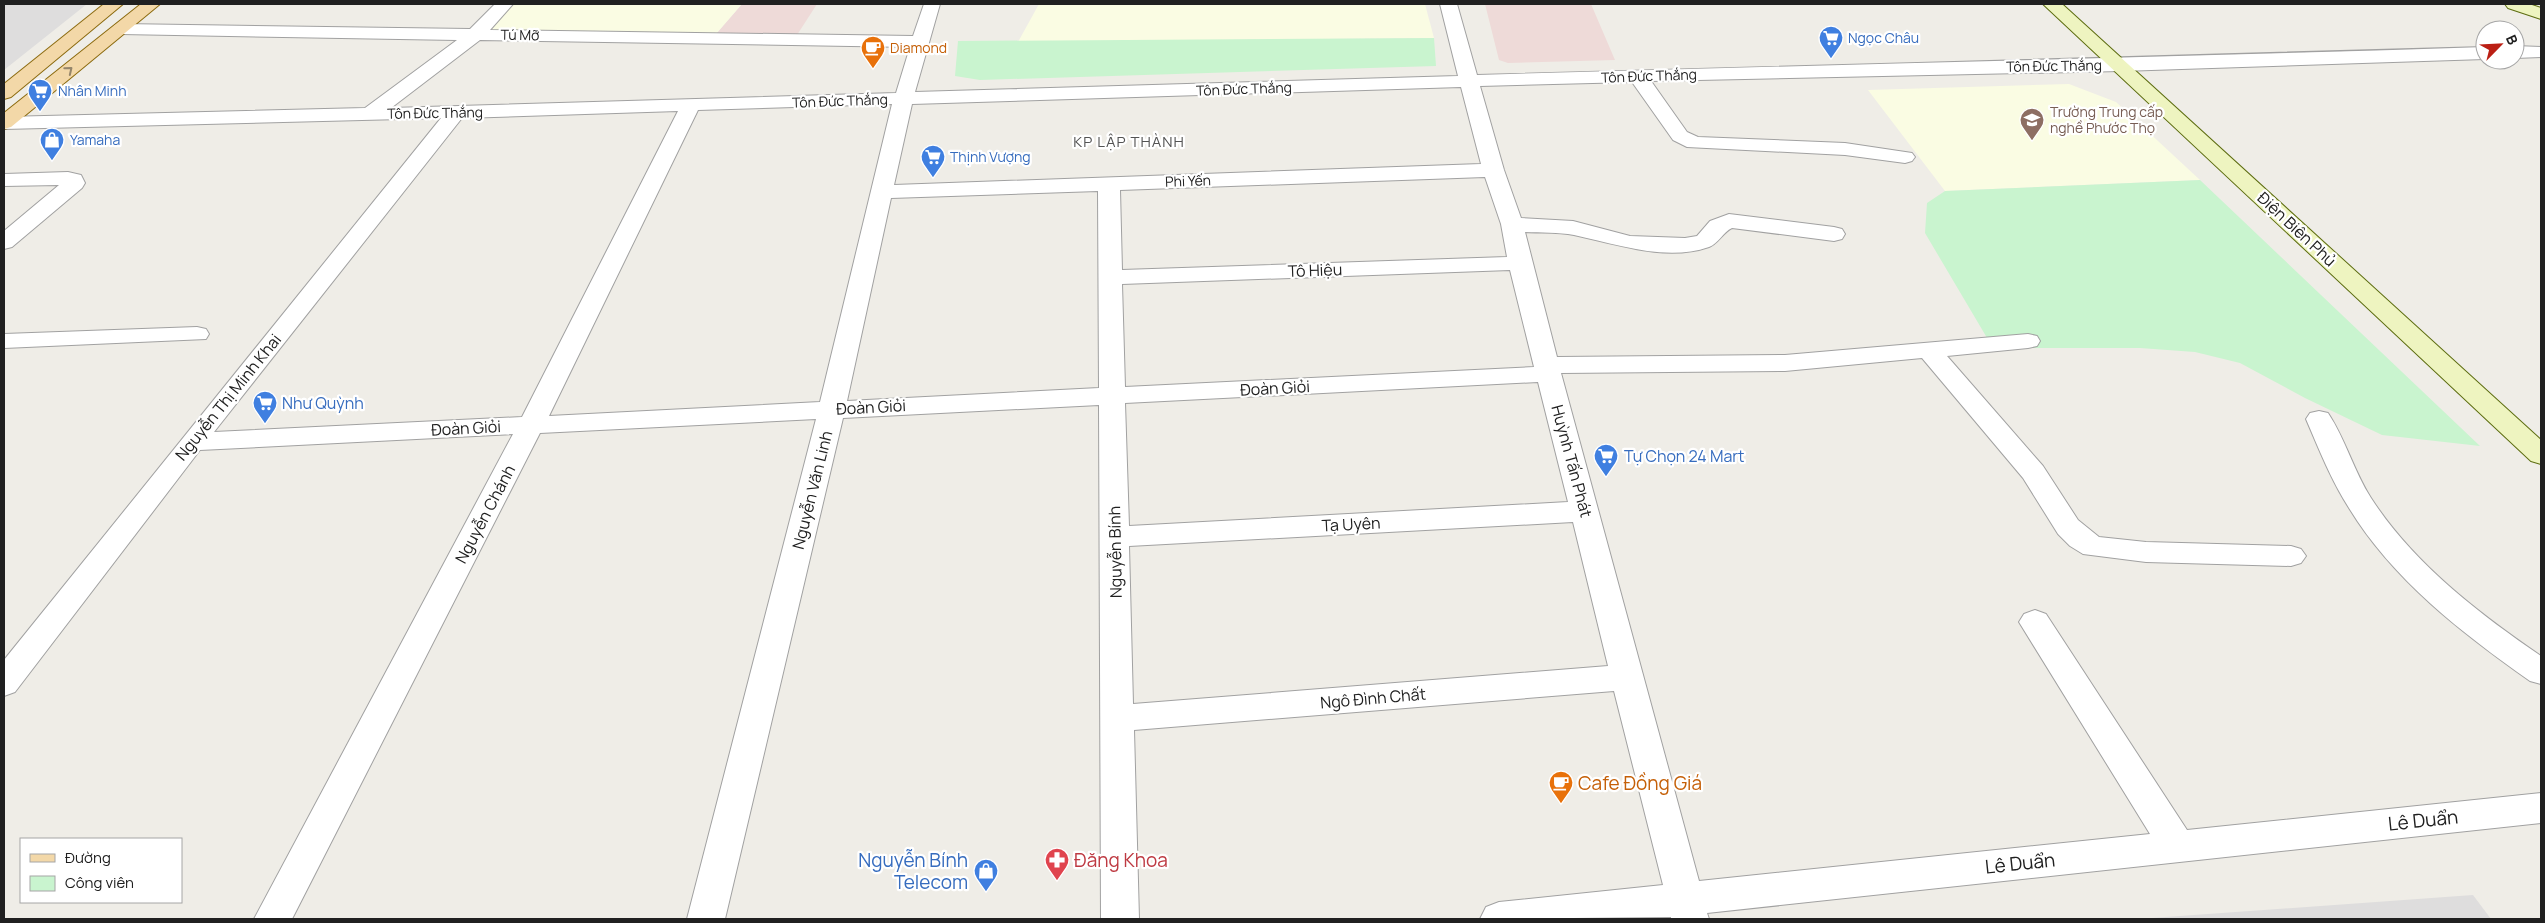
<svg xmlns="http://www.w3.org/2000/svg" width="2545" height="923" viewBox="0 0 2545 923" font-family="Manrope,sans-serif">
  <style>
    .residential { fill: #dedddd }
    .commercial { fill: #eedad8 }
    .education { fill: #fafce3 }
    .park { fill: #c9f4cf }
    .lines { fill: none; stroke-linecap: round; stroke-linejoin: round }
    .street-casing { stroke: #a1a1a1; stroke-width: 2 }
    .secondary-casing { stroke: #5d6d10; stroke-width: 2 }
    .primary-casing { stroke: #8c6b0f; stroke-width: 2 }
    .street { fill: #fff; fill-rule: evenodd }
    .secondary { fill: #eef4c0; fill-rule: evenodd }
    .primary { fill: #f3d8a8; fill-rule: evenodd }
    .oneway { stroke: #94856b }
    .labels { text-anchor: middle; stroke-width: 4.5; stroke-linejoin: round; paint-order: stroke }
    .far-street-label { font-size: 14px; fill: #202020; stroke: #fff }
    .far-shop-label { font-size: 14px; fill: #366cbe; stroke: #fff; text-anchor: start }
    .far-food-label { font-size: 14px; fill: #c56008; stroke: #fff; text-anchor: start }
    .far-education-label { font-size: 14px; fill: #785e54; stroke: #fff; text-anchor: start }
    .far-neighbourhood-label { font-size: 15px; letter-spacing: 1px; fill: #535353; stroke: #fff }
    .street-label { font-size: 16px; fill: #202020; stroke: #fff }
    .shop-label { font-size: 16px; fill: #366cbe; stroke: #fff; text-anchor: start }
    .near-food-label { font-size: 19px; fill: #c56008; stroke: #fff; text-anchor: start }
    .near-street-label { font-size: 19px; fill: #202020; stroke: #fff }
    .near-shop-label { font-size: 19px; fill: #366cbe; stroke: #fff; text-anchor: end }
    .near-health-label { font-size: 19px; fill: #be3a42; stroke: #fff; text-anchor: start }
  </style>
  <rect width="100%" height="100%" fill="#efede7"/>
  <path class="residential" d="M4,4h83l-83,66z
    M2473,895l18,24h-353z"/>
  <path class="commercial" d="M742,4h75l-20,31 -81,-1z
    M1485,4h106l24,56 -107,3 -9,-3z"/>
  <path class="education" d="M512,4h230l-26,30 -231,-3z
    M1039,4h386l9,34 -416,4z
    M2069,84l47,18 84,78 -255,11 -77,-101z"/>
  <path class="park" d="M1434,38l2,28 -456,14 -25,-4 3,-35z
    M2200,180l280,266 -98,-11 -77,-37 -65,-35 -45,-11 -55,-4h-147l-68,-115 2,-30 18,-12z"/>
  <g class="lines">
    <defs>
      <path id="street" d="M495,4h18l-23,26 423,6 11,-32h16l-25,88 543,-16 -18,-72h17l20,71c336,-10 672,-17 1008,-28v12l-364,12 -470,10 36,51 11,5 147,6 67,10 3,4 -3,4 -7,2 -60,-8 -158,-8 -14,-7 -41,-58 -152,4 24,84 17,48 52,3 57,15 55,2 12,-2 13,-15 19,-7 105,13 8,2 3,5 -3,5 -8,2 -102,-13c-9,4 -14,16 -23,19 -43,15 -93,-3 -135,-12 -16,-3 -33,-2 -49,-3l32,125 228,-2 243,-21 9,2 3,5 -3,5 -9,2 -81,8 96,110 35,54 21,17 47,5 145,4 10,3 5,7 -5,7 -10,3 -145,-4 -63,-8 -13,-8 -12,-12 -35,-56 -101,-120 -137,13 -224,2 138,508 451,-47 -131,-212 5,-8 11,-4 11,4 141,216 354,-37v30l-834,90 2,6h-38v-2l-191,2 6,-12 13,-5 164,-17 -49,-194 -480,39 5,189h-38l-2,-514 -256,13 -118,501h-38l129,-500 -276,14 -248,486h-38l259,-485 -313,16 -185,242 -11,4v-36l437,-542 -437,11v-12l361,-9 92,-68 -336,-6 -6,-1 -3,-4 3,-4 6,-1 349,5zM480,40l430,7 -14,46 -505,15zM1461,87l20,77 -587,21 18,-81zM892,104l-72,298 -271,14 149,-306zM678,111l-156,306 -308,15 248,-314zM1485,177l16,47 6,33 -385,13 -2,-80zM1098,191l1,197 -252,13 44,-203zM1510,270l24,97 -409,20 -3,-103zM1538,382l30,120 -439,24 -4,-123zM1573,522l35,144 -475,38 -4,-158z
        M2515,46l26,1v10l-26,1z
        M68,172l13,3 4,8 -3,5 -70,59 -8,2v-18l55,-46 -55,1v-12z
        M197,327l9,2 3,5 -3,5 -202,9v-14z
        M2319,411l9,2c18,27 26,59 43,85 42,65 107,115 170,158v28l-11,-3c-68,-48 -137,-101 -181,-173 -18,-28 -30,-59 -43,-89l4,-6z"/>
      <path id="secondary" d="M2043,4h19l479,436v24l-10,-3z
        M2505,4h24l12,4v11l-33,-11z"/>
      <path id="primary" d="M104,4h19l-112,93 -7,2v-15z
        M141,4h19l-149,123 -7,2v-16z"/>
    </defs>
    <use href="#street" class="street-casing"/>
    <use href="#secondary" class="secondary-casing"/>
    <use href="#primary" class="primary-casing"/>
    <use href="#street" class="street"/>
    <use href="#secondary" class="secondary"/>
    <use href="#primary" class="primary"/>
  </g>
  <defs><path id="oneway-chevron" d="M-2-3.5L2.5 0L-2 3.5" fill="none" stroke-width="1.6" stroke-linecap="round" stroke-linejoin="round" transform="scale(1.25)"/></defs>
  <use class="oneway" href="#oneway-chevron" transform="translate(69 70) rotate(-39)"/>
  <defs>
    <symbol id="supermarket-pin" viewBox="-11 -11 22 30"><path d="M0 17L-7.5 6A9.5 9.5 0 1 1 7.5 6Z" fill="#3f7fe0" stroke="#fff"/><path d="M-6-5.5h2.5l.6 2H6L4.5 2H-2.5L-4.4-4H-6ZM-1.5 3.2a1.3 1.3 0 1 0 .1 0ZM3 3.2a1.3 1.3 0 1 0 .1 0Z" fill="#fff"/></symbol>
    <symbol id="cafe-pin" viewBox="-11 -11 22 30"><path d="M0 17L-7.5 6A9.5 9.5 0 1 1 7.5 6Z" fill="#e8710a" stroke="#fff"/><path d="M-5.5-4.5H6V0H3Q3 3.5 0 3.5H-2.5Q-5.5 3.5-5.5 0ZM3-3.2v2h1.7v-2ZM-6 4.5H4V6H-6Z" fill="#fff"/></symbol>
    <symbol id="university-pin" viewBox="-11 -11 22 30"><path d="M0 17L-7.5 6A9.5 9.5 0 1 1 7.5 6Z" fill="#8d6e63" stroke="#fff"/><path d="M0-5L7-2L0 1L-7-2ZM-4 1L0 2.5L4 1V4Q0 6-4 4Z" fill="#fff"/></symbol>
    <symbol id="shop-pin" viewBox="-11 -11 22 30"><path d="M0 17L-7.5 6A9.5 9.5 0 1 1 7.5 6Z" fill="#3f7fe0" stroke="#fff"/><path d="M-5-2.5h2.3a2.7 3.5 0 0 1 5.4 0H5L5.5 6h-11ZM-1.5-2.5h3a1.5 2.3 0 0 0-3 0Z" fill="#fff"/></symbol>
    <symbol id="pharmacy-pin" viewBox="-11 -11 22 30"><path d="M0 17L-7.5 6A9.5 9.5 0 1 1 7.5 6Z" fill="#e0444e" stroke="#fff"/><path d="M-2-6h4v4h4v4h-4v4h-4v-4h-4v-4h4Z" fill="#fff"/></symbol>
  </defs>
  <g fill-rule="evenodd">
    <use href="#supermarket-pin" x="1817" y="24" width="28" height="38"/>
    <use href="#cafe-pin" x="859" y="34" width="28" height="38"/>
    <use href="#supermarket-pin" x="26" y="77" width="28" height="38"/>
    <use href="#university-pin" x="2018" y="106" width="28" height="38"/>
    <use href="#shop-pin" x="38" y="126" width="28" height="38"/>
    <use href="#supermarket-pin" x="919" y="143" width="28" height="38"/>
    <use href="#supermarket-pin" x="251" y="389" width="28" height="38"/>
    <use href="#supermarket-pin" x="1592" y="442" width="28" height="38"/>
    <use href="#cafe-pin" x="1547" y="769" width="28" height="38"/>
    <use href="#pharmacy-pin" x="1043" y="846" width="28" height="38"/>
    <use href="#shop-pin" x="972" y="857" width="28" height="38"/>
  </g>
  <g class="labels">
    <g class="far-street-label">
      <text transform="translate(520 35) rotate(1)" y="5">Tú Mỡ</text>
      <text transform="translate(2054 66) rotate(-1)" y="5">Tôn Đức Thắng</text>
      <text transform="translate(1649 76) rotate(-2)" y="5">Tôn Đức Thắng</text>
      <text transform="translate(1244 89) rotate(-2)" y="5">Tôn Đức Thắng</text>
      <text transform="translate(840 101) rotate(-2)" y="5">Tôn Đức Thắng</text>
      <text transform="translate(435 113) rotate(-1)" y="5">Tôn Đức Thắng</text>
      <text transform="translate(1188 181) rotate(-2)" y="5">Phi Yến</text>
    </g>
    <g class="far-shop-label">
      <text x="1848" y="43">Ngọc Châu</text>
      <text x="58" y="96">Nhân Minh</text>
      <text x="70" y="145">Yamaha</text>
      <text x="950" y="162">Thịnh Vượng</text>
    </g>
    <g class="far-food-label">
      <text x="890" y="53">Diamond</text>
    </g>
    <g class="far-education-label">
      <text x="2050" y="117">Trường Trung cấp<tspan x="2050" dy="16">nghề Phước Thọ</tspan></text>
    </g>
    <g class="far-neighbourhood-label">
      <text x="1129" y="147">KP LẬP THÀNH</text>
    </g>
    <g class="street-label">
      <text transform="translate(2297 229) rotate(43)" y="6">Điện Biên Phủ</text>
      <text transform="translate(1315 270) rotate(-2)" y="6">Tô Hiệu</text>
      <text transform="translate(1275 388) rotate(-3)" y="6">Đoàn Giỏi</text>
      <text transform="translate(228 397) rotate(-51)" y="6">Nguyễn Thị Minh Khai</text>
      <text transform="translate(871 407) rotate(-3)" y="6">Đoàn Giỏi</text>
      <text transform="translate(466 428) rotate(-3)" y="6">Đoàn Giỏi</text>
      <text transform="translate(1572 461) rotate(75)" y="6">Huỳnh Tấn Phát</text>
      <text transform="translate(812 490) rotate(-76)" y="6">Nguyễn Văn Linh</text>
      <text transform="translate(485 514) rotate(-62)" y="6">Nguyễn Chánh</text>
      <text transform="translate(1351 524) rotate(-3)" y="6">Tạ Uyên</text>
      <text transform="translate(1115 552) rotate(-91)" y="6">Nguyễn Bính</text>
      <text transform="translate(1373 698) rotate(-5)" y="6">Ngô Đình Chất</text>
    </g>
    <g class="shop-label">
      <text x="282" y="409">Như Quỳnh</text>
      <text x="1624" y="462">Tự Chọn 24 Mart</text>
    </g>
    <g class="near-food-label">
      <text x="1578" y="790">Cafe Đồng Giá</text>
    </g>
    <g class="near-street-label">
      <text transform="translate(2423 820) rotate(-6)" y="7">Lê Duẩn</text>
      <text transform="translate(2020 863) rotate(-6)" y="7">Lê Duẩn</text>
    </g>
    <g class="near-shop-label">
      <text x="968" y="867">Nguyễn Bính<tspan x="968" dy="22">Telecom</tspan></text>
    </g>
    <g class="near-health-label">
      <text x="1074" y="867">Đăng Khoa</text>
    </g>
  </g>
  <rect width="2545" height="923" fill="none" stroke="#202020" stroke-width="10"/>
  <rect x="20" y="838" width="162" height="65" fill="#ffffff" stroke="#a6a6a6"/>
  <rect x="30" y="854" width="25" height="8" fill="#f3d8a8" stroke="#a6a6a6"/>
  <text x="65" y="863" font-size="15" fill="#202020">Đường</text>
  <rect x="30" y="876" width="25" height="15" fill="#c9f4cf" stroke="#a6a6a6"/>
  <text x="65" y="888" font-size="15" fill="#202020">Công viên</text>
  <g transform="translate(2500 45) rotate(66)"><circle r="24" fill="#ffffff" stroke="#a6a6a6"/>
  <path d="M0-4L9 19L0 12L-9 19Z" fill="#bb1f14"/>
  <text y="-8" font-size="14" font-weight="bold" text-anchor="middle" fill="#202020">B</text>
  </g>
</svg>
